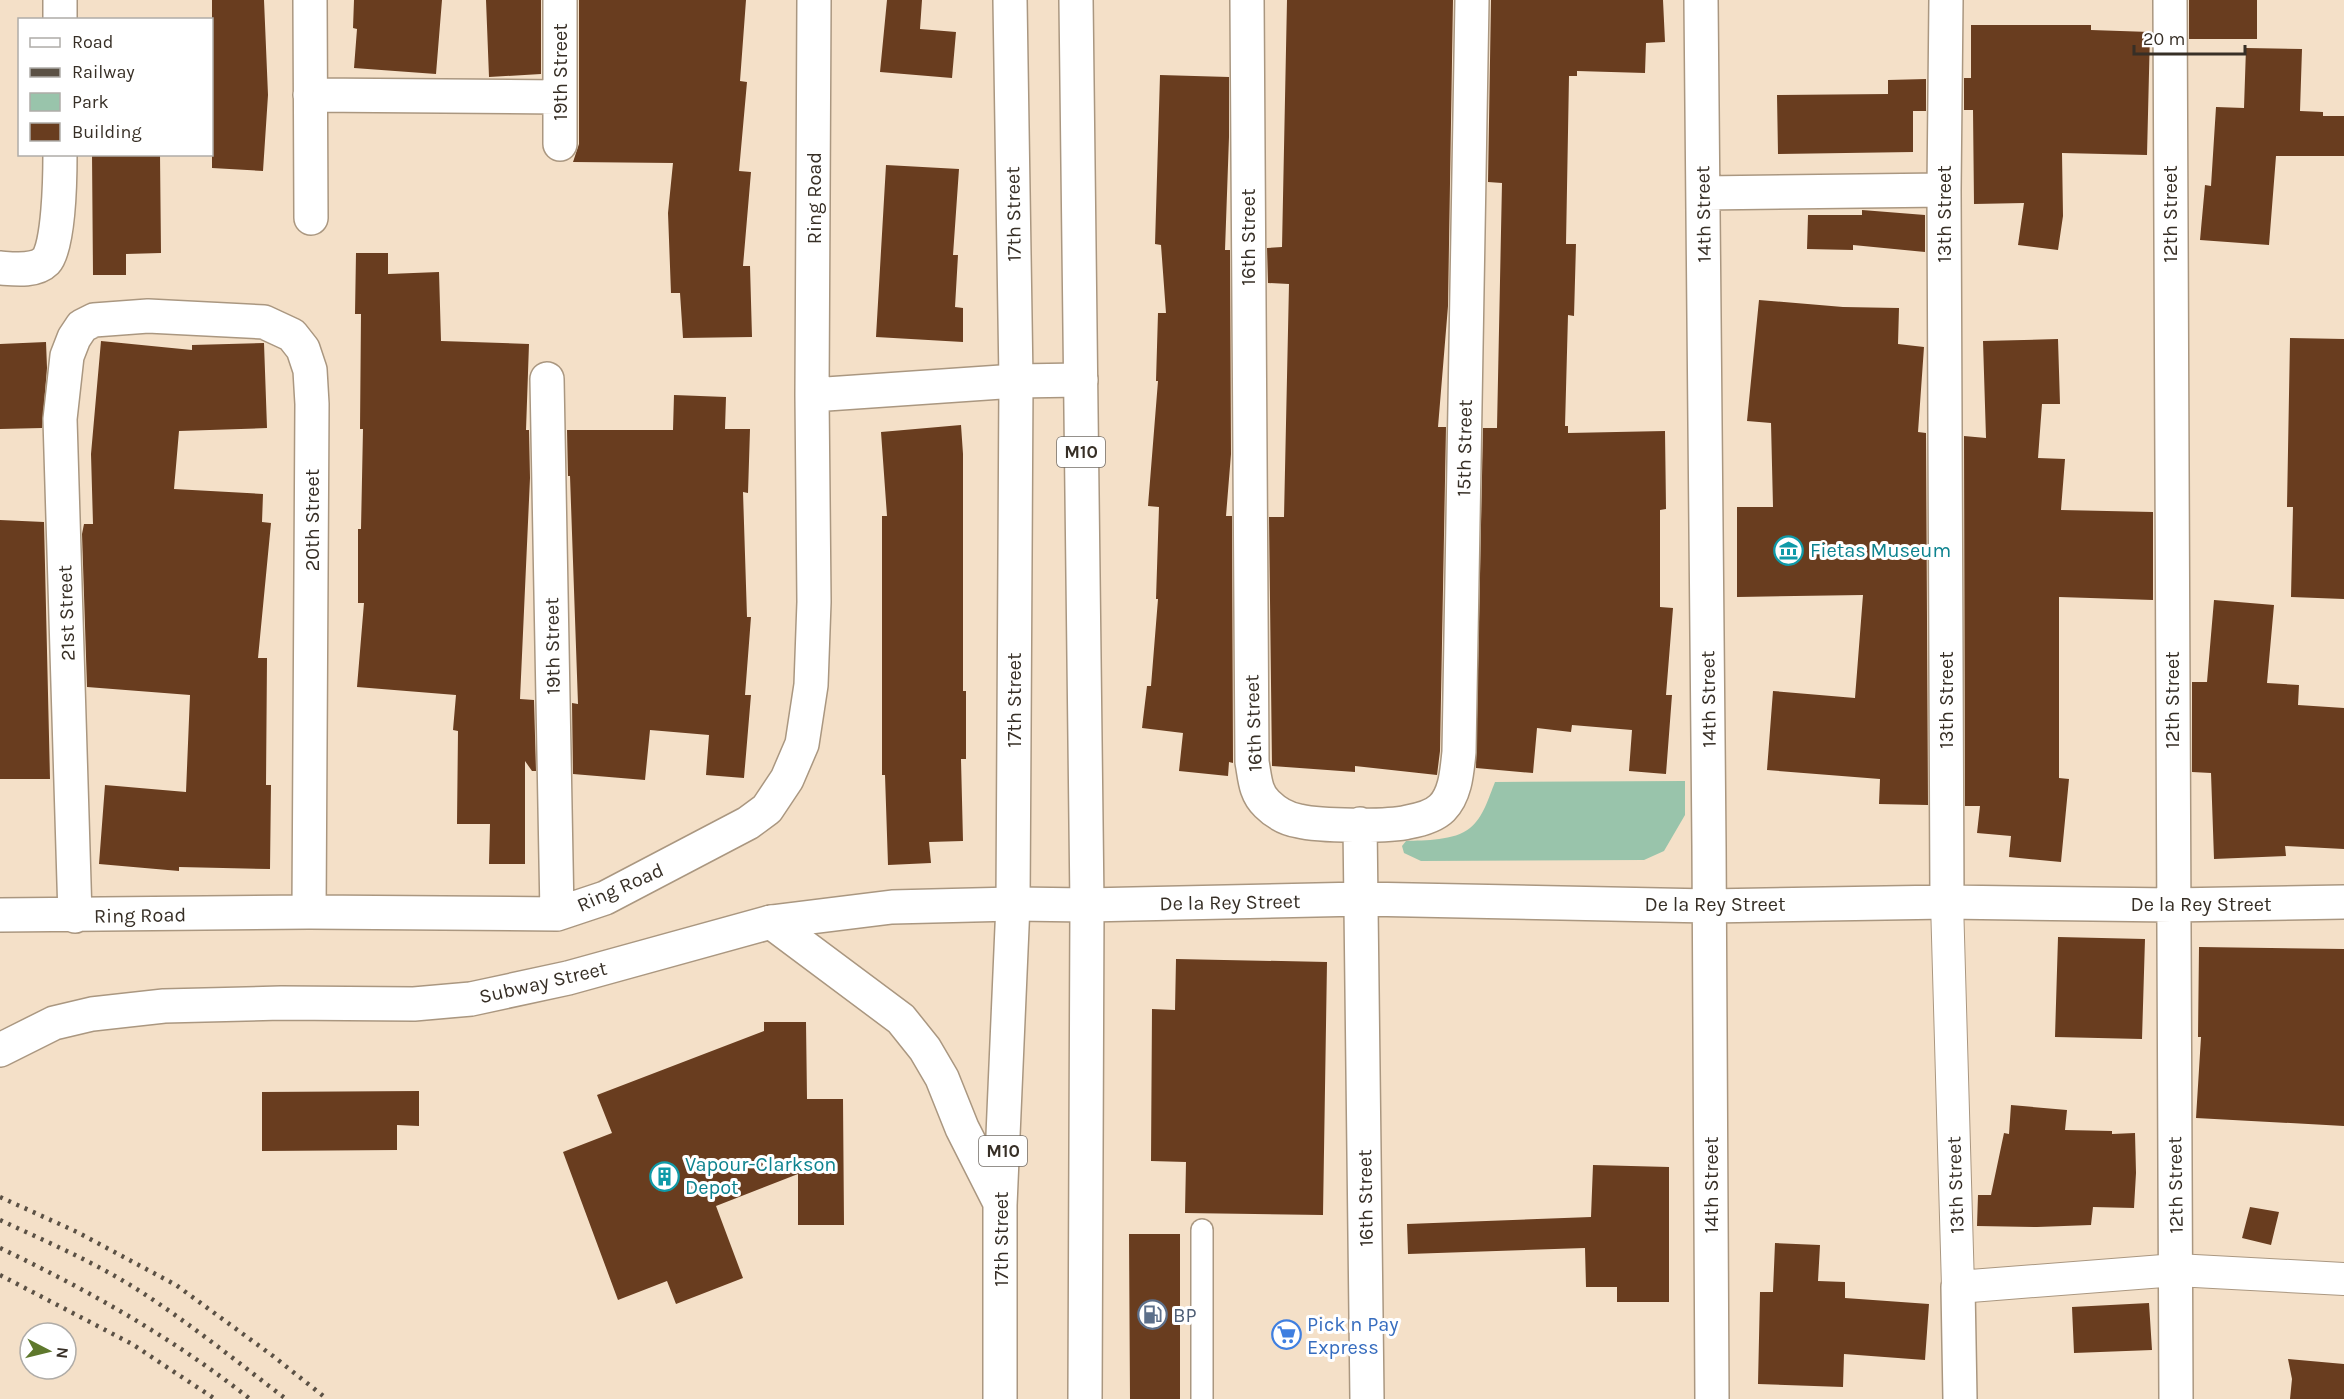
<svg xmlns="http://www.w3.org/2000/svg" width="2344" height="1399" viewBox="0 0 2344 1399" font-family="Karla,sans-serif">
  <style>
    .green { fill: #99c4ab }
    .building { fill: #693d1f }
    .lines { fill: none; stroke-linecap: round; stroke-linejoin: round }
    .service-casing { stroke: #aa9780; stroke-width: 24 }
    .pedestrian-casing { stroke: #aa9780; stroke-width: 34 }
    .minor-casing { stroke: #aa9780; stroke-width: 36 }
    .tertiary-casing { stroke: #aa9780; stroke-width: 36 }
    .primary-casing { stroke: #aa9780; stroke-width: 36 }
    .service { stroke: #fff; stroke-width: 21 }
    .pedestrian { stroke: #fff; stroke-width: 32 }
    .minor { stroke: #fff; stroke-width: 33 }
    .tertiary { stroke: #fff; stroke-width: 33 }
    .primary { stroke: #fff; stroke-width: 33 }
    .rail { stroke: #5b5145; stroke-width: 4.5; stroke-dasharray: 3 6; stroke-linecap: butt }
    .labels { text-anchor: middle; stroke-width: 6; stroke-linejoin: round; paint-order: stroke }
    .shield { fill: #fff; stroke: #736d67; stroke-width: 1.5 }
    .shield-label { font-size: 18px; font-weight: bold; fill: #372f26 }
    .street-label { font-size: 20px; fill: #372f26; stroke: #fff }
    .culture-label { font-size: 20px; fill: #0d838f; stroke: #fff; text-anchor: start }
    .service-label { font-size: 20px; fill: #4e5e75; stroke: #fff; text-anchor: start }
    .shop-label { font-size: 20px; fill: #366cbe; stroke: #fff; text-anchor: start }
  </style>
  <rect width="100%" height="100%" fill="#f4e0c8"/>
  <path class="green" d="M1685,781v34l-21,36 -20,9 -223,1 -17,-8 -2,-7 4,-5c19,-1 48,0 64,-13 13,-10 19,-31 25,-46z"/>
  <path class="building" d="M212,0h52l4,95 -5,76 -51,-3z
    M354,0h88l-6,74 -82,-6 3,-39 -4,-1z
    M486,0h55v74l-52,3z
    M579,0h167l-6,81 7,1 -8,89 12,1 -8,94h7l2,71 -69,1 -3,-45h-9l-3,-80 5,-50 -100,-1 6,-18z
    M887,0h35l-2,29 36,3 -4,46 -72,-6z
    M1287,0h166l-5,306 -10,121h8l-6,324 -3,24 -82,-9v6l-83,-6 -3,-249h15l5,-233 -21,-1 -1,-35 15,-1z
    M1491,0h172l2,42 -19,1 -1,30 -68,-2v5h-8l-3,168h10l-2,72 -6,-1 -3,111h3v7l97,-2 1,78 -6,1v97l13,1 -7,87h6l-6,79 -37,-3 3,-41 -60,-5 -1,7 -34,-4 -4,45 -57,-5 7,-340h14l5,-245 -14,-1z
    M2189,0h68v39h-68z
    M1971,25h120v5l59,2 -3,123 -85,-2 1,63 -5,34 -40,-5 6,-42 -50,1 -1,-94h-9v-32h7z
    M2246,48l56,1 -2,62 23,1v4h21v40h-68l-7,89 -69,-5 5,-55 6,1 5,-79 28,1z
    M1160,75l69,2v60l-4,113h5l1,204 -5,62h6l1,247 -4,-1 -1,14 -49,-5 4,-38 -41,-5 5,-42h4l7,-87h-2l3,-92 -11,-1 10,-125h-2l2,-68h8l-5,-68 -6,-1z
    M1926,79v32h-13v41l-135,2 -1,-59 111,-1v-14z
    M92,154h68l1,99 -35,1v21h-33z
    M886,165l73,4 -6,86h5l-3,52 8,1v34l-87,-5z
    M1862,210l63,5v37l-72,-7v5l-46,-1 1,-34h54z
    M356,253h32v21l51,-2 2,69 88,3 -3,86h3l1,48 -10,221 14,1 2,71h-4l-7,-10v103h-36l1,-40h-33l1,-93 -5,-1 3,-35 -99,-8 7,-84h-6v-74h3l2,-100h-3l1,-115h-6z
    M1759,300l84,7 56,1 -1,36 26,3 -6,85 8,1 2,372 -49,-1 1,-25 -113,-9 6,-79 82,7 8,-103 -126,2v-90h36l-2,-84 -24,-2z
    M2290,338l54,1v260l-53,-2 2,-90h-6z
    M2058,339l2,65h-18l-4,54 27,1 -4,51 92,2v88l-94,-3v181l10,1 -8,83 -52,-5 2,-21 -34,-3 3,-27h-15l-1,-370 22,2 -3,-97z
    M101,341l91,9v-5l72,-2 3,85 -88,3 -5,58 89,5 -1,28 9,1 -13,135h9l-1,127h5l-1,84 -91,-2v4l-80,-7 6,-79 81,7 4,-97 -103,-8 -5,-153 2,-10h9l-2,-70z
    M46,342l1,26 -5,60 -42,1v-85z
    M674,395l52,2 -1,32h25l-2,64 -5,-1 4,125h4l-6,78h6l-7,83 -38,-3 3,-40 -59,-5 -5,50 -72,-6 -1,-71 6,1 -8,-228h-2l-1,-46h106z
    M961,425l2,29v237h3v68h-5l2,82 -34,1 2,21 -43,2 -3,-90h-3v-259h5l-6,-84z
    M0,520l44,2 6,257h-50z
    M2214,600l60,5 -7,78 32,2 -1,20 46,3v141l-59,-3 1,10 -72,3 -3,-86 -19,-1v-90h15z
    M2058,937l87,2 -3,100 -87,-2z
    M2199,947l145,2v177l-148,-8 5,-81h-3z
    M1176,959l151,3 -4,253 -138,-2 1,-51 -35,-1 1,-152 23,1z
    M764,1022h42l1,77h36l1,126h-46v-51l-82,32 27,72 -67,26 -9,-23 -49,19 -55,-148 49,-19 -15,-38 167,-64z
    M419,1091v35l-22,-1v25l-135,1v-59z
    M2011,1105l56,5 -2,20 47,1v3l23,-1 1,40 -2,35 -41,-1 -2,18 -54,2 -60,-1 1,-31h13l13,-62 5,1z
    M1593,1165l76,2v135h-52v-15h-31l-1,-39 -177,6 -1,-30 184,-7z
    M2250,1207l29,5 -8,33 -29,-7z
    M1129,1234h51v165h-50z
    M1775,1243l45,2 -2,36 27,1v16l84,6 -4,56 -81,-6 -1,33 -85,-3 2,-92h13z
    M2149,1303l3,47 -78,3 -2,-46z
    M2288,1359l56,5v35h-54l2,-20z"/>
  <g class="lines">
    <defs>
      <path id="service" d="M1202,1230v169"/>
      <path id="pedestrian" d="M1947,902l11,385 218,-17 168,9"/>
      <path id="minor" d="M310,0l1,218
        M1247,0l5,762c3,16 3,31 15,42 9,9 20,15 32,17 20,5 89,6 109,1 11,-2 26,-6 34,-14 14,-14 15,-38 17,-56l13,-752
        M1701,0l8,846 3,553
        M1946,0l-2,190 3,712
        M2170,0l6,1399
        M60,20v-20
        M310,95l250,2
        M560,144v-144
        M1703,193l241,-3
        M0,268c14,1 35,4 46,-7 13,-13 14,-85 14,-107
        M547,379l10,535
        M812,395l204,-14 65,-1
        M1360,824l7,575
        M1087,905l275,-6 347,7 238,-4 225,3 172,-3
        M0,915l309,-3 248,2 48,-16 143,-75 19,-14 20,-30 15,-35 9,-59 3,-83 -2,-207 2,-395
        M75,916l-15,-497 7,-63 7,-18 8,-12 12,-6 54,-4 116,6 28,13 11,14 7,21 2,34 -3,508
        M1958,1287l2,112"/>
      <path id="tertiary" d="M0,1050l54,-27 38,-9 72,-8 117,-3 133,1 57,-5 97,-21 203,-56 121,-15 121,-3 74,1"/>
      <path id="primary" d="M1076,0l11,905 -2,494
        M771,922l130,97 24,30 17,29 20,50 38,75
        M1000,1399v-194l13,-301 3,-523 -6,-381"/>
    </defs>
    <use href="#service" class="service-casing"/>
    <use href="#pedestrian" class="pedestrian-casing"/>
    <use href="#minor" class="minor-casing"/>
    <use href="#tertiary" class="tertiary-casing"/>
    <use href="#primary" class="primary-casing"/>
    <use href="#service" class="service"/>
    <use href="#pedestrian" class="pedestrian"/>
    <use href="#minor" class="minor"/>
    <use href="#tertiary" class="tertiary"/>
    <use href="#primary" class="primary"/>
    <path class="rail" d="M0,1197l77,35 99,53 97,71 54,43
      M0,1220c45,21 92,41 135,68 52,33 101,73 151,111
      M0,1248c88,42 173,90 250,151
      M0,1275l132,69 83,55"/>
  </g>
  <defs>
    <symbol id="museum-ring" viewBox="-11 -11 22 22"><circle r="9.5" fill="#fff" stroke="#0f9aa8" stroke-width="1.5"/><path d="M0-6L6-3V-2H-6V-3ZM-5-1h2V3h-2ZM-1-1h2V3h-2ZM3-1h2V3H3ZM-6 4H6V6H-6Z" fill="#0f9aa8"/></symbol>
    <symbol id="building-ring" viewBox="-11 -11 22 22"><circle r="9.5" fill="#fff" stroke="#0f9aa8" stroke-width="1.5"/><path d="M-4-6H4V6H1V3H-1V6H-4ZM-2.5-4.3h1.7v1.8h-1.7ZM.8-4.3h1.7v1.8H.8ZM-2.5-1h1.7V.8h-1.7ZM.8-1h1.7V.8H.8Z" fill="#0f9aa8"/></symbol>
    <symbol id="fuel-ring" viewBox="-11 -11 22 22"><circle r="9.5" fill="#fff" stroke="#5c6f8a" stroke-width="1.5"/><path d="M-5.5-6h7V0h2V4h1.3V-2.5L3-4.5l.8-.8L6-3V5H2.5V1h-1V6h-7ZM-4.2-4.7v3.2H.2V-4.7Z" fill="#5c6f8a"/></symbol>
    <symbol id="supermarket-ring" viewBox="-11 -11 22 22"><circle r="9.5" fill="#fff" stroke="#3f7fe0" stroke-width="1.5"/><path d="M-6-5.5h2.5l.6 2H6L4.5 2H-2.5L-4.4-4H-6ZM-1.5 3.2a1.3 1.3 0 1 0 .1 0ZM3 3.2a1.3 1.3 0 1 0 .1 0Z" fill="#3f7fe0"/></symbol>
  </defs>
  <g fill-rule="evenodd">
    <use href="#museum-ring" x="1772" y="534" width="33" height="33"/>
    <use href="#building-ring" x="648" y="1160" width="33" height="33"/>
    <use href="#fuel-ring" x="1136" y="1298" width="33" height="33"/>
    <use href="#supermarket-ring" x="1270" y="1318" width="33" height="33"/>
  </g>
  <g class="labels">
    <g class="shield">
      <rect x="1057" y="437" width="48" height="30" rx="4.5"/>
      <rect x="979" y="1136" width="48" height="30" rx="4.5"/>
    </g>
    <g class="shield-label">
      <text x="1081" y="458">M10</text>
      <text x="1003" y="1157">M10</text>
    </g>
    <g class="street-label">
      <text transform="translate(560 72) rotate(-90)" y="7">19th Street</text>
      <text transform="translate(814 198) rotate(-90)" y="7">Ring Road</text>
      <text transform="translate(1013 214) rotate(-91)" y="7">17th Street</text>
      <text transform="translate(1703 214) rotate(-91)" y="7">14th Street</text>
      <text transform="translate(1944 214) rotate(-90)" y="7">13th Street</text>
      <text transform="translate(2170 214) rotate(-90)" y="7">12th Street</text>
      <text transform="translate(1248 237) rotate(-90)" y="7">16th Street</text>
      <text transform="translate(1464 448) rotate(-89)" y="7">15th Street</text>
      <text transform="translate(312 520) rotate(-90)" y="7">20th Street</text>
      <text transform="translate(66 613) rotate(-92)" y="7">21st Street</text>
      <text transform="translate(552 646) rotate(-91)" y="7">19th Street</text>
      <text transform="translate(1708 699) rotate(-91)" y="7">14th Street</text>
      <text transform="translate(1014 700) rotate(-90)" y="7">17th Street</text>
      <text transform="translate(1946 700) rotate(-90)" y="7">13th Street</text>
      <text transform="translate(2172 700) rotate(-90)" y="7">12th Street</text>
      <text transform="translate(1253 723) rotate(-92)" y="7">16th Street</text>
      <text transform="translate(620 887) rotate(-24)" y="7">Ring Road</text>
      <text transform="translate(1230 902) rotate(-1)" y="7">De la Rey Street</text>
      <text x="1715" y="911">De la Rey Street</text>
      <text x="2201" y="911">De la Rey Street</text>
      <text transform="translate(140 915) rotate(-1)" y="7">Ring Road</text>
      <text transform="translate(543 982) rotate(-13)" y="7">Subway Street</text>
      <text transform="translate(1711 1185) rotate(-90)" y="7">14th Street</text>
      <text transform="translate(1955 1185) rotate(-92)" y="7">13th Street</text>
      <text transform="translate(2175 1185) rotate(-91)" y="7">12th Street</text>
      <text transform="translate(1365 1198) rotate(-91)" y="7">16th Street</text>
      <text transform="translate(1001 1239) rotate(-90)" y="7">17th Street</text>
    </g>
    <g class="culture-label">
      <text x="1810" y="557">Fietas Museum</text>
      <text x="685" y="1171">Vapour-Clarkson<tspan x="685" dy="23">Depot</tspan></text>
    </g>
    <g class="service-label">
      <text x="1173" y="1322">BP</text>
    </g>
    <g class="shop-label">
      <text x="1307" y="1331">Pick n Pay<tspan x="1307" dy="23">Express</tspan></text>
    </g>
  </g>
  <rect x="18" y="18" width="195" height="138" fill="#ffffff" stroke="#afaca8" stroke-width="1.5"/>
  <rect x="30" y="38" width="30" height="9" fill="#ffffff" stroke="#afaca8" stroke-width="1.5"/>
  <text x="72" y="48" font-size="18" fill="#372f26">Road</text>
  <rect x="30" y="68" width="30" height="9" fill="#5b5145" stroke="#afaca8" stroke-width="1.5"/>
  <text x="72" y="78" font-size="18" fill="#372f26">Railway</text>
  <rect x="30" y="93" width="30" height="18" fill="#99c4ab" stroke="#afaca8" stroke-width="1.5"/>
  <text x="72" y="108" font-size="18" fill="#372f26">Park</text>
  <rect x="30" y="123" width="30" height="18" fill="#693d1f" stroke="#afaca8" stroke-width="1.5"/>
  <text x="72" y="138" font-size="18" fill="#372f26">Building</text>
  <g transform="translate(48 1351) rotate(97)"><circle r="28" fill="#ffffff" stroke="#afaca8" stroke-width="1.5"/>
  <path d="M0-4.5L10 22L0 15L-10 22Z" fill="#5e782c"/>
  <text y="-9" font-size="16" font-weight="bold" text-anchor="middle" fill="#372f26">N</text>
  </g>
  <path d="M2134 45v9h111v-9" fill="none" stroke="#372f26" stroke-width="3"/>
  <text x="2143" y="45" font-size="18" fill="#372f26" stroke="#ffffff" stroke-width="4.5" paint-order="stroke">20 m</text>
</svg>
